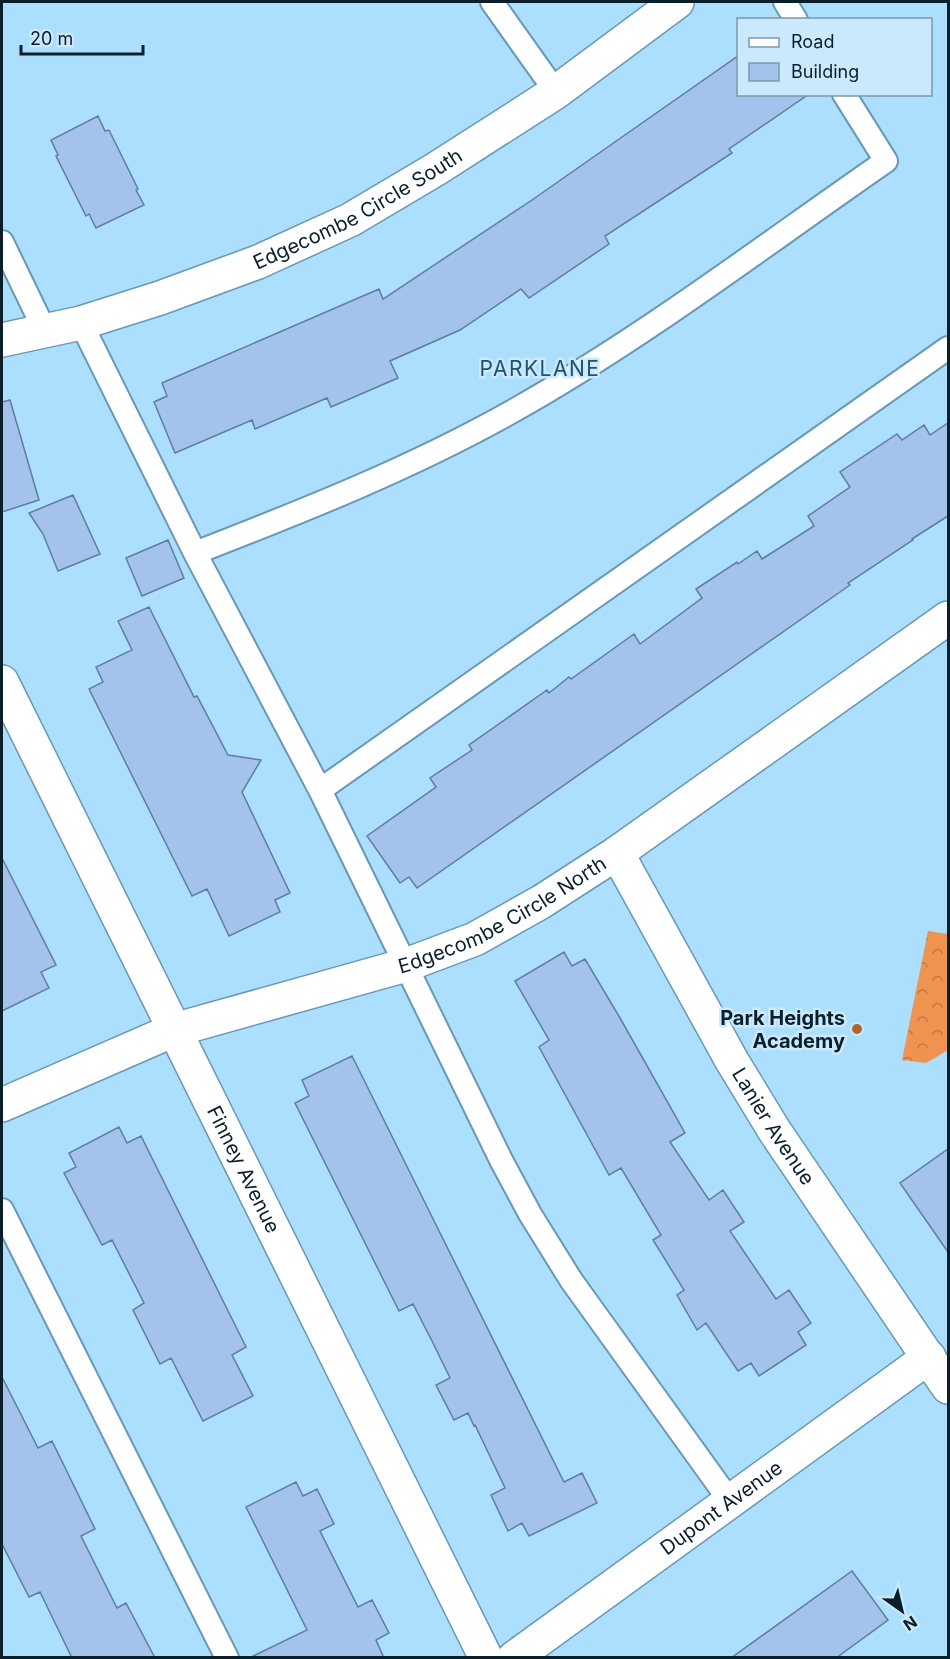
<svg xmlns="http://www.w3.org/2000/svg" width="950" height="1659" viewBox="0 0 950 1659" font-family="Inter,sans-serif">
  <style>
    .forest { fill: url(#forest-crowns) }
    .building { fill: #a3c2ec; stroke: #5f7ca2; stroke-width: 1.5 }
    .lines { fill: none; stroke-linecap: round; stroke-linejoin: round }
    .lane-casing { stroke: #6798b5; stroke-width: 26 }
    .street-casing { stroke: #6798b5; stroke-width: 36 }
    .lane { stroke: #fff; stroke-width: 22 }
    .street { stroke: #fff; stroke-width: 33 }
    .poi-dot { fill: #aa6734; stroke: #cbe9fc; stroke-width: 2 }
    .labels { text-anchor: middle; stroke-width: 5; stroke-linejoin: round; paint-order: stroke }
    .street-label { font-size: 20px; fill: #0b1f2a; stroke: #cbe9fc }
    .poi-label { font-size: 20px; font-weight: bold; fill: #0b1f2a; stroke: #cbe9fc; text-anchor: end }
    .neighbourhood-label { font-size: 21px; letter-spacing: 1.5px; fill: #21526d; stroke: #cbe9fc }
  </style>
  <defs>
    <pattern id="forest-crowns" width="20" height="18" patternUnits="userSpaceOnUse" patternTransform="scale(1.5)"><rect width="20" height="18" fill="#ef9450"/><path d="M2 6a3 3 0 1 1 6 0M12 15a3 3 0 1 1 6 0" fill="none" stroke="#c07843"/></pattern>
  </defs>
  <rect width="100%" height="100%" fill="#acdffe"/>
  <path class="forest" d="M928,931l20,3v116l-22,13 -24,-3z"/>
  <path class="building" d="M738,56v38h71l-80,55 3,4 -127,83 4,8 -80,54 -8,-9 -61,41 -70,31 8,17 -67,29 -4,-9 -72,31 -3,-9 -77,33 -21,-51 13,-6 -5,-13 217,-94 4,10 149,-99z
    M98,116l7,15 4,-1 29,59 -2,1 8,15 -48,23 -7,-14 -3,2 -30,-60 2,-1 -7,-15z
    M10,400l29,100 -37,12v-110z
    M948,423v93l-36,23 1,1 -65,43 2,2 -433,303 -8,-11 -9,6 -33,-47 69,-49 -6,-9 42,-28 -3,-5 78,-55 2,3 20,-16 2,2 63,-45 6,10 62,-46 -6,-9 41,-27 1,2 19,-13 5,8 52,-33 -6,-10 42,-29 -10,-15 57,-38 5,6 22,-15 6,10z
    M73,495l27,59 -42,17 -15,-37 -14,-21z
    M168,540l16,38 -42,18 -16,-38z
    M149,607l45,90 3,-1 31,59 33,5 -19,32 48,101 -15,7 5,12 -51,24 -22,-47 -15,7 -103,-207 14,-7 -7,-15 36,-17 -14,-29z
    M2,858l54,107 -15,7 8,16 -47,23z
    M564,952l8,14 13,-7 35,59 65,115 -15,9 39,58 14,-10 21,32 -14,9 46,68 13,-9 22,33 -13,9 8,13 -47,31 -8,-13 -13,8 -32,-48 -9,7 -20,-35 7,-5 -31,-50 8,-5 -40,-67 -12,7 -70,-128 10,-7 -34,-59z
    M352,1056l212,426 18,-9 15,30 -68,33 -7,-13 -14,8 -17,-36 14,-7 -30,-63 -1,1 -6,-13 -14,7 -18,-35 14,-7 -18,-37 -19,-37 -14,7 -104,-208 14,-7 -7,-16z
    M119,1127l8,16 14,-7 105,211 -14,8 21,41 -50,25 -32,-63 -11,6 -27,-54 11,-7 -32,-63 -10,5 -38,-72 12,-6 -7,-14z
    M948,1149v103l-48,-69z
    M2,1377l36,71 14,-7 43,88 -14,7 36,72 9,-5 29,55h-83l-32,-66 -11,5 -27,-53z
    M296,1482l7,14 14,-7 17,35 -14,7 38,76 14,-7 17,33 -13,7 8,18h-135l58,-28 -61,-123z
    M852,1571l36,49 -52,38h-105z"/>
  <g class="lines">
    <defs>
      <path id="lane" d="M492,2l64,90
        M785,2l11,18
        M2,242l43,89
        M81,323l114,230 125,237 181,370 29,54 41,66 159,221
        M195,553c108,-42 217,-85 318,-142 130,-73 250,-165 373,-250l-42,-67
        M320,790l628,-442
        M2,1210l225,448"/>
      <g id="street">
        <path id="s1" d="M2,340l79,-17 79,-25 98,-36 92,-42 86,-51 120,-77 121,-90"/>
        <path id="s2" d="M2,682l484,976"/>
        <path id="s3" d="M617,853l115,208 42,69 174,257"/>
        <path id="s4" d="M2,1105l172,-75 232,-65 69,-26 66,-37 76,-49 331,-235"/>
        <path id="s5" d="M514,1658l415,-301"/>
      </g>
    </defs>
    <use href="#lane" class="lane-casing"/>
    <use href="#street" class="street-casing"/>
    <use href="#lane" class="lane"/>
    <use href="#street" class="street"/>
  </g>
  <circle class="poi-dot" cx="857" cy="1029" r="6"/>
  <g class="labels">
    <g class="street-label">
      <text dy="7" stroke="none"><textPath href="#s1" startOffset="381">Edgecombe Circle South</textPath></text>
      <text dy="7" stroke="none"><textPath href="#s4" startOffset="537">Edgecombe Circle North</textPath></text>
      <text dy="7" stroke="none"><textPath href="#s3" startOffset="315">Lanier Avenue</textPath></text>
      <text dy="7" stroke="none"><textPath href="#s2" startOffset="544">Finney Avenue</textPath></text>
      <text dy="7" stroke="none"><textPath href="#s5" startOffset="256">Dupont Avenue</textPath></text>
    </g>
    <g class="poi-label">
      <text x="845" y="1025">Park Heights<tspan x="845" dy="23">Academy</tspan></text>
    </g>
    <g class="neighbourhood-label">
      <text x="540" y="376">PARKLANE</text>
    </g>
  </g>
  <rect width="950" height="1659" fill="none" stroke="#0b1f2a" stroke-width="6"/>
  <rect x="737" y="18" width="195" height="78" fill="#cbe9fc" stroke="#7e98a8" stroke-width="1.5"/>
  <rect x="749" y="38" width="30" height="9" fill="#ffffff" stroke="#7e98a8" stroke-width="1.5"/>
  <text x="791" y="48" font-size="18" fill="#0b1f2a">Road</text>
  <rect x="749" y="63" width="30" height="18" fill="#a3c2ec" stroke="#7e98a8" stroke-width="1.5"/>
  <text x="791" y="78" font-size="18" fill="#0b1f2a">Building</text>
  <g transform="translate(902 1611) rotate(146)" stroke="#cbe9fc" stroke-width="4.5" paint-order="stroke">
  <path d="M0-4.5L10 22L0 15L-10 22Z" fill="#0b1f2a"/>
  <text y="-9" font-size="16" font-weight="bold" text-anchor="middle" fill="#0b1f2a">N</text>
  </g>
  <path d="M21 45v9h122v-9" fill="none" stroke="#0b1f2a" stroke-width="3"/>
  <text x="30" y="45" font-size="18" fill="#0b1f2a" stroke="#cbe9fc" stroke-width="4.5" paint-order="stroke">20 m</text>
</svg>
